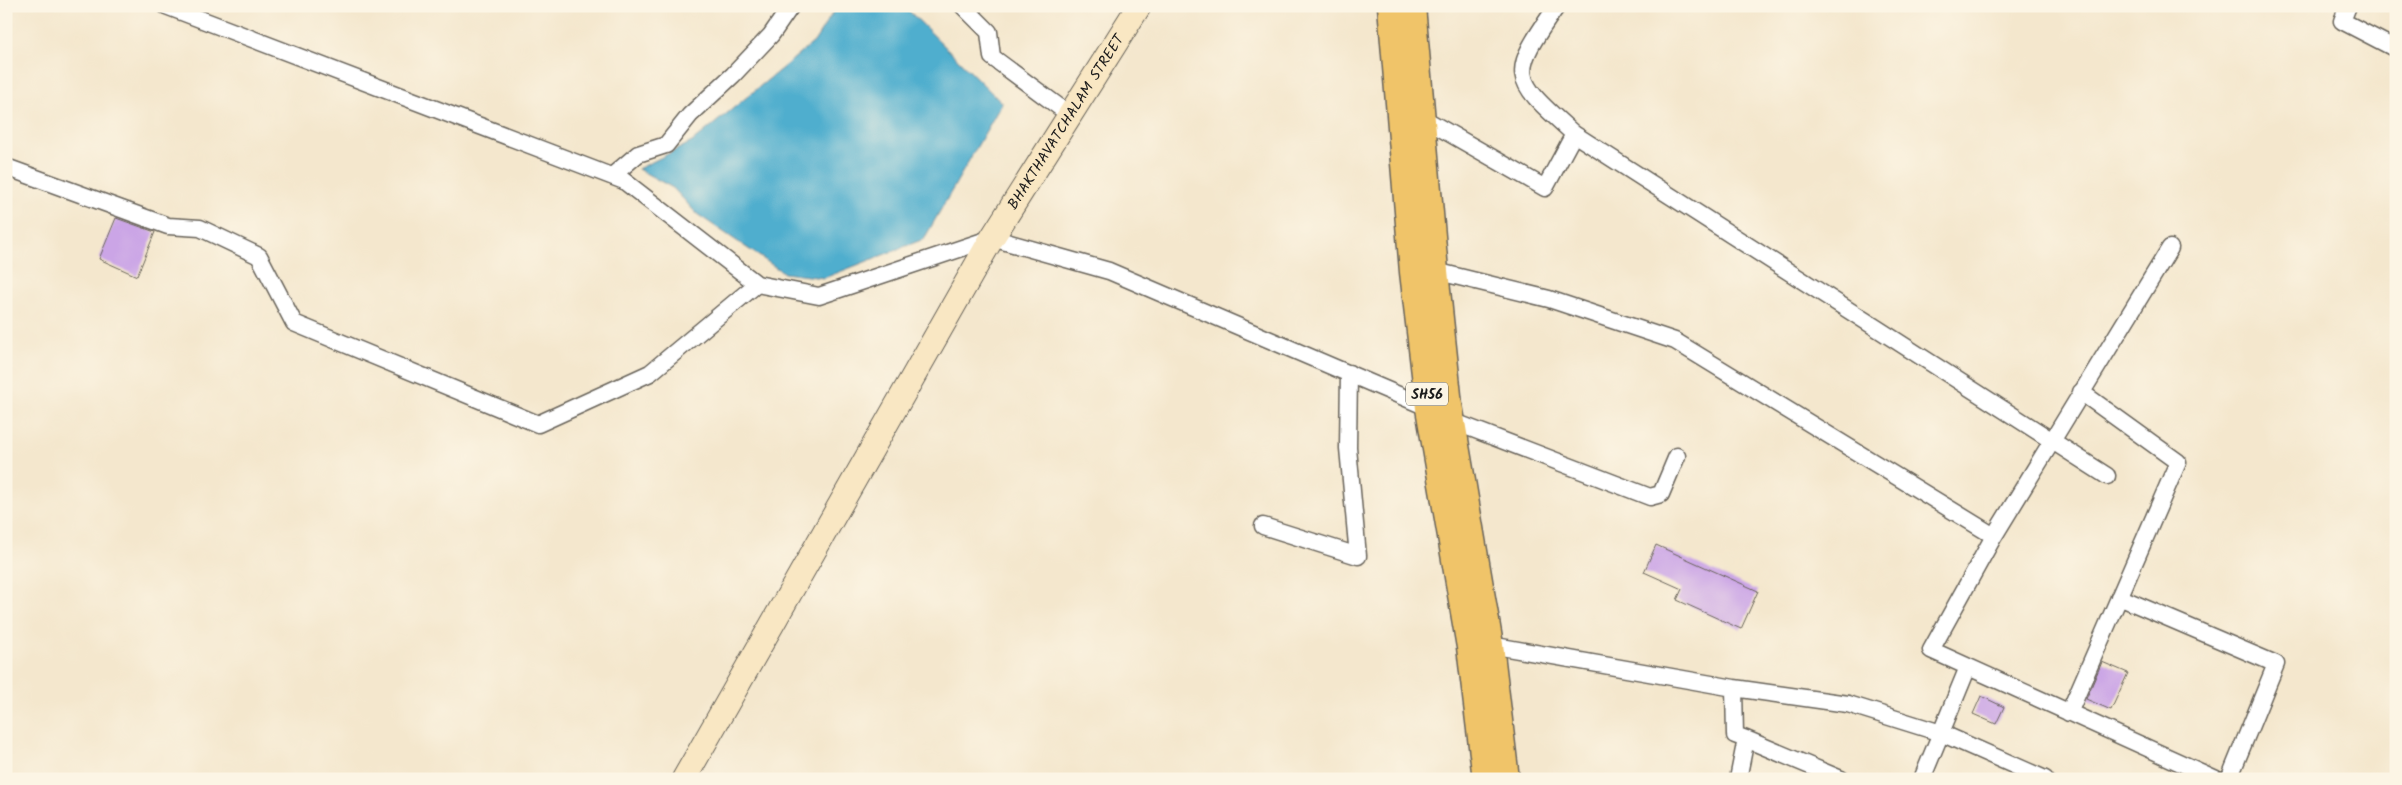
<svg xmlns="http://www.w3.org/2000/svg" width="2402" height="785" viewBox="0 0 2402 785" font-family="Kalam,sans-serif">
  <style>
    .water { fill: #4faece; stroke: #366575 }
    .building { fill: #cba5e6 }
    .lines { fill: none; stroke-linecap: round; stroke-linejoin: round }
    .street-casing { stroke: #68635a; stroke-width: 19 }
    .secondary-casing { stroke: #68635a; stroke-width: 26 }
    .primary-casing { stroke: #68635a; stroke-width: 29 }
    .street { stroke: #fff; stroke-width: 16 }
    .secondary { stroke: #f9e7c3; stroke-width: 24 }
    .primary { stroke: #f0c469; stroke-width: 26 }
    .labels { text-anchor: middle; stroke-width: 4; stroke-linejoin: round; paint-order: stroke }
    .shield { fill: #fcf5e5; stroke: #5f5d58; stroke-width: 1 }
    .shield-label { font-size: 14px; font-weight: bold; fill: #1c1c1c }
    .street-label { font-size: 15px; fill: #1c1c1c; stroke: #fcf5e5 }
  </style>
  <rect width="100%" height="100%" fill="#fcf5e5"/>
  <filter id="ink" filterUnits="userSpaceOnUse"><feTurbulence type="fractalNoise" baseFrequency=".02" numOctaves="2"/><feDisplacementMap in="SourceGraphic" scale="10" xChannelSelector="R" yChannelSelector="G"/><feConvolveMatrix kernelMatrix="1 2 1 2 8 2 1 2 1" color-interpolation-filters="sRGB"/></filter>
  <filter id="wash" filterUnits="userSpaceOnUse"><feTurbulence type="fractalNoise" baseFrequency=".0096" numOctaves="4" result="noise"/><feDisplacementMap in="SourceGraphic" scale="20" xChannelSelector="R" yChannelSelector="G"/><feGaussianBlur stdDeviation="1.12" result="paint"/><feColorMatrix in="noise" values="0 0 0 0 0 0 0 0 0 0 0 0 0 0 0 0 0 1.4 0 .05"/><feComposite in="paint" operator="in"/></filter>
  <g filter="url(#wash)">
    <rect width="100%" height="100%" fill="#f4e7cd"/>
    <path class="water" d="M837,6h67l98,97 -78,136 -100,39 -40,-5 -87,-59 -24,-26 -35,-19 54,-27 122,-100z"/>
    <g id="blocks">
      <path class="building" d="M116,218l39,14 -18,44 -38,-17z
        M1656,545l102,46 -17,38 -64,-29 5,-11 -38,-17z
        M2102,662l26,11 -17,37 -25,-11z
        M1981,696l23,11 -8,17 -23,-10z"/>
    </g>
  </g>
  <g filter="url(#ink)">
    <use href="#blocks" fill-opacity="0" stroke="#68635a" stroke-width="1"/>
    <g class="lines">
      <defs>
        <path id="street" d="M166,6l458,175 133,103 62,12 173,-58 117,33 320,137
          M963,6l26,26 3,25 78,58
          M1557,6c-50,71 -45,72 17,128
          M2348,6l-6,15 54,28
          M1421,117l124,71 29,-54 533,342
          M6,167l162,59 32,2 59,28 35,67 244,101 112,-51 107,-89
          M612,176l26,-22 28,-9 24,-30 43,-40 38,-40 20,-29
          M2170,248l-176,288 -63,114 285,129
          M1428,272l7,-1 114,28 126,42 319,195
          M1452,421l198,76 11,-3 16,-38
          M1263,526l95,30 -10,-108 1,-75
          M2119,597l157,67 -47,115
          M1490,645l244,43 114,16 93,29 104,46
          M1734,688l1,47 11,4 -8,40
          M2069,713l109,-251 -97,-70
          M1746,739l95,40
          M1922,779l46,-112"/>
        <g id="secondary">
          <path id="s1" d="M684,779l308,-541 147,-232"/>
        </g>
        <path id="primary" d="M1391,6l22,266 16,136 41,239 16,132
          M1412,6l23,265 14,134 41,240 16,134"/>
      </defs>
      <use href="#street" class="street-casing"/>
      <use href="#secondary" class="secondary-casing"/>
      <use href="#primary" class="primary-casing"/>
      <use href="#street" class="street"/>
      <use href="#secondary" class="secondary"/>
      <use href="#primary" class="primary"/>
    </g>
  </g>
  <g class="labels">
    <rect class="shield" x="1406" y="382.5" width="42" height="23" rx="4"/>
    <g class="shield-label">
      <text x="1427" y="399">SH56</text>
    </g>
    <g class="street-label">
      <text dy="5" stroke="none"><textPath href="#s1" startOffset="760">BHAKTHAVATCHALAM STREET</textPath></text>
    </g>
  </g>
  <rect width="2402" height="785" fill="none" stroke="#fcf5e5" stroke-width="25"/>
</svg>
